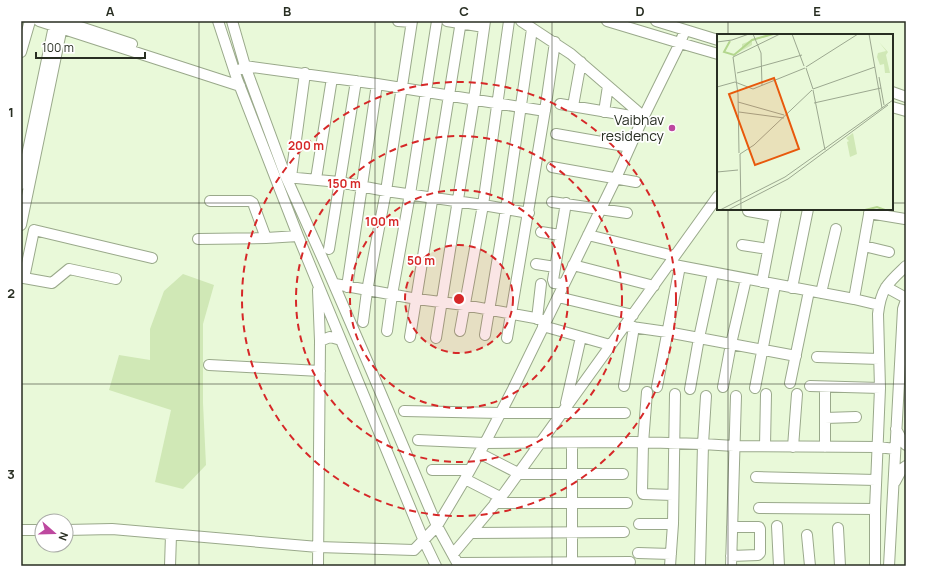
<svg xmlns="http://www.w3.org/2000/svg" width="927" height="587" viewBox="0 0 927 587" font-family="Manrope,sans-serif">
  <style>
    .green { fill: #d0e8b6 }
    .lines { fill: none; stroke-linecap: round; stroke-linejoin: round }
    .minor-casing { stroke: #9aa98b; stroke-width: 12 }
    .minor { stroke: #fff; stroke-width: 10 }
    .grid { fill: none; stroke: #282e22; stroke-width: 1; stroke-opacity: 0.55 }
    .ring { fill: none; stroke: #d62828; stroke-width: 2; stroke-dasharray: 7 5 }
    .poi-dot { fill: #bd489f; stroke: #fff; stroke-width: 1.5 }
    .labels { text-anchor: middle; stroke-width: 3.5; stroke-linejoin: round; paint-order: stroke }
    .poi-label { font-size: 14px; fill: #282e22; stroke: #fff; text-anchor: end }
    .inset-river { fill: none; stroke: #b3d68d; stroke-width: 2 }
    .inset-road { fill: none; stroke: #9ca890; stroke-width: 1 }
    .view { fill: #e8590c; fill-opacity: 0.15; stroke: #e8590c; stroke-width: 2 }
    .inset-edge { fill: none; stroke: #282e22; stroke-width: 2 }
    .centre { fill: #d62828; stroke: #fff; stroke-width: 2 }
    .ring-label { font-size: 12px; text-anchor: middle; font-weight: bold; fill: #d62828; stroke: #fff; stroke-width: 3.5; stroke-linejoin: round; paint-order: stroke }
    .neatline { fill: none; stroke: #282e22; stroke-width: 1.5 }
    .grid-label { font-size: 13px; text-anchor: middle; font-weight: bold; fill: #282e22 }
  </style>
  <rect width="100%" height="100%" fill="#e9f9d9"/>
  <path class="green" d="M183,274l31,11 -11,39v79l3,62 -23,24 -28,-7 16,-72 -62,-20 10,-35 31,5v-31l14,-38z"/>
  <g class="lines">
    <defs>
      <path id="minor" d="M39,21l201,65
        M62,21l70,23
        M218,21l19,58 61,157 126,305 12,25
        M232,21l13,45 41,111 39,87 43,99 69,163 22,40
        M398,21l14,1
        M447,21l37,6
        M521,21l50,33 73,63
        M607,21l73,22 38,11
        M656,21l62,19
        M21,52l9,-31
        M241,69l4,-3 132,18 168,27
        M892,92l14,5
        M560,104l83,14
        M573,106l8,-44
        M892,107l14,4
        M604,112l4,-26
        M556,134l74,13
        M552,167l84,15
        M286,177l53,5 47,9 97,14 46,8
        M291,177l14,-104
        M316,179l16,-101
        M21,184l34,-163
        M210,201h40l3,2 13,35
        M552,202l75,11
        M748,211l27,5
        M869,213l36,6
        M21,225l42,-203
        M541,232l19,3
        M588,235l86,21
        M198,239l68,-1 32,-2
        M742,245l26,4
        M864,246l25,6
        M329,249l27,-168
        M536,264l19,3
        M669,264l185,35 25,6
        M573,265l81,21
        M21,278h3l10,-48 118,28
        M24,278l28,5 17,-14 47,10
        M762,282l14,-73
        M335,284l82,15 47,6 82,15
        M564,284l-10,-1 -1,-3 13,-77
        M347,287l30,-203
        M886,287l20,11
        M792,288l16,-79
        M318,290l2,51 -2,225
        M821,293l15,-64
        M558,297l75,18
        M854,299l16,-90
        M537,319l4,-35
        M363,322l4,-31 19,-100 26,-170
        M543,326l67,19
        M625,326l42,6 129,24
        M387,331l5,-36 18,-101 27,-173
        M460,331l23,-126 26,-184
        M485,335l21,-126 26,-180
        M410,337l51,-316
        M436,338l38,-239 11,-78
        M507,338l39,-234 9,-62
        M320,341l10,-4 11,3
        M817,357l62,2
        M209,365l111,6
        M790,383l19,-92
        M624,386l10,-59
        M810,386l70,2
        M657,387l23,-121
        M723,387l8,-43 15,-65
        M755,388l20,-103
        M690,389l9,-51 14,-65
        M647,392l-4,51 -1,49 1,2 30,1
        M566,403l15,-66
        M404,411l96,2h125
        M825,418l31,-1
        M896,429l7,13 3,3
        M418,440l67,3 150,-1 68,2 31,2 144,1 17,2
        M765,446l1,-52
        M793,447l4,-53
        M825,447v-60
        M479,453l39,20
        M432,470h38
        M517,474h106
        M756,477l120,3
        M465,479l35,18
        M895,482l7,-13 4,-3
        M495,503h132
        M759,508l116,1
        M639,524h34
        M777,526l2,40
        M838,528l2,38
        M21,530h21
        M66,530l46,-1 206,18 96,3 23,-24 28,-47 20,-36 28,-54 103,-211 27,-60 37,-75 5,-13
        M471,533l153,-1
        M807,535l3,31
        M638,553l33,1
        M453,554l52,-62 213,-296
        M731,556l27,-1 2,-2v-24l-1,-2h-27
        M572,562v-119
        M458,563l172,-1
        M170,566l1,-31
        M670,566l3,-42 2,-130
        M700,566l3,-122 3,-48
        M731,566l5,-170
        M875,566v-57l5,-121 -2,-74c3,-26 10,-31 28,-48
        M889,566l14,-257 3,-9"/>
    </defs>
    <use href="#minor" class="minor-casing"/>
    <use href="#minor" class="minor"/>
  </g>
  <path class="grid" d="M199,21v545M375,21v545M552,21v545M728,21v14M21,203h697M892,203h14M728,209v357M21,384h885"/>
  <circle cx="459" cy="299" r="54" fill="#d62828" fill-opacity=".12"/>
  <g class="ring">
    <circle cx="459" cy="299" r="54"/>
    <circle cx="459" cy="299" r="109"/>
    <circle cx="459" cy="299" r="163"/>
    <circle cx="459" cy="299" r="217"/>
  </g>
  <circle class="poi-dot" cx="672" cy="128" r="4"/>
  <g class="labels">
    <g class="poi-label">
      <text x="664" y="125">Vaibhav<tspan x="664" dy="16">residency</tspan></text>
    </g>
  </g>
  <g transform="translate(717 34)">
    <rect width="176" height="176" fill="#e9f9d9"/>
    <path d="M58,0l-23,7v4l-20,11 10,-7v-5l18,-7zM162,8l9,10 -2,3 4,18h-5l-1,-9 -4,1 -3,-8 1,-4 8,-2zM136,99l4,21 -7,3 -3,-15 2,-1 -3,-3z" fill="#d0e8b6"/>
    <path class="inset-river" d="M13,7l-6,11 10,3 18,-15 21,-6M148,176l12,-3 8,3"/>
    <path class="inset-road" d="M36,0l8,19 1,32M75,0l12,32M152,0l13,74M0,8l15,-2 17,-6M89,33l52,-33M89,34l7,21M20,39l65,-18M162,43l5,28M0,53l18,-5 18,7 52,-21M96,55l62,-22M96,56l12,60M21,68l46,13M97,69l67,-15M22,78l45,6M22,119l-1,-59 -5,-37 47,-23M23,120l14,-9 58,-55M23,120l1,56M0,138l21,-2M3,176l65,-33 108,-77M11,176l60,-31 100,-74"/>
    <path class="view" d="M57,44l25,71 -44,16 -26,-71z"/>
    <rect width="176" height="176" class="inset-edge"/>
  </g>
  <circle cx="459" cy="299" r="6" class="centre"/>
  <g class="ring-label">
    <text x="306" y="150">200 m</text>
    <text x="344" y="188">150 m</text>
    <text x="382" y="226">100 m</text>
    <text x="421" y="265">50 m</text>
  </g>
  <rect width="927" height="587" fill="none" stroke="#ffffff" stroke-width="44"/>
  <g transform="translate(54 533) rotate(110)"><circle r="19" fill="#ffffff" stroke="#a9aba7"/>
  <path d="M0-3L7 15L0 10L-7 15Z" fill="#bd489f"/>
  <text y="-6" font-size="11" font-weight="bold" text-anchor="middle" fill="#282e22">N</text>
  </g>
  <path d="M36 52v6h109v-6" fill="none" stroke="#282e22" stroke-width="2"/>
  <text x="42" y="52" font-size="12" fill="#282e22" stroke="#ffffff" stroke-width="3" paint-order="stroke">100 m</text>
  <rect x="22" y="22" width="883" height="543" class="neatline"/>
  <g class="grid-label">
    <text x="110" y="16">A</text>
    <text x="287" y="16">B</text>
    <text x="464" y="16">C</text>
    <text x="640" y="16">D</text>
    <text x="817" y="16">E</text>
    <text x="11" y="117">1</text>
    <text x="11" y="298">2</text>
    <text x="11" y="479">3</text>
  </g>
</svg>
